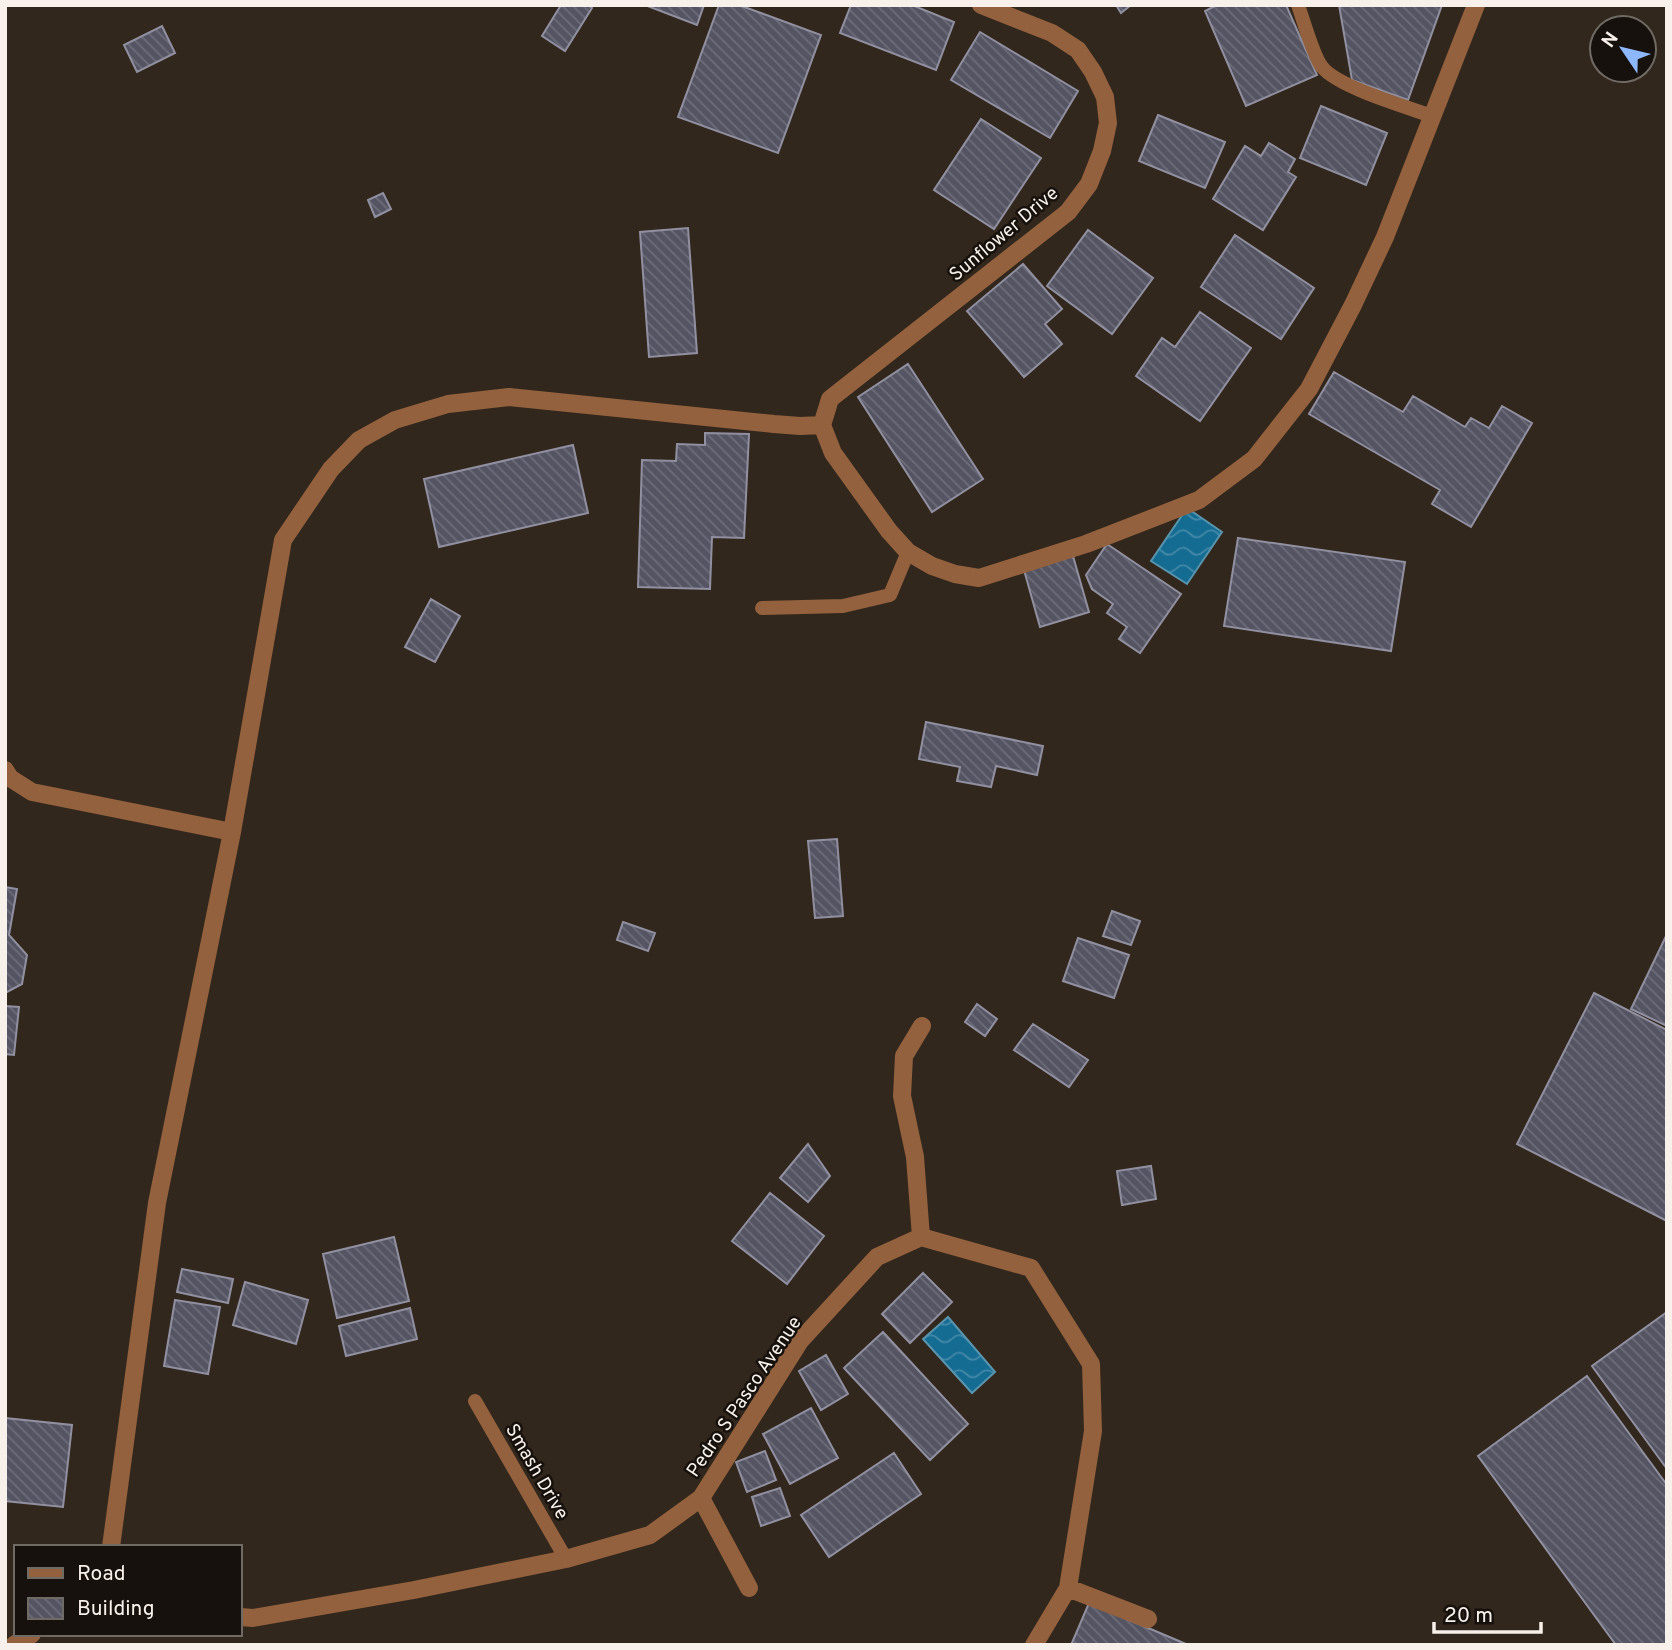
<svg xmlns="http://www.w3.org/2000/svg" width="1672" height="1650" viewBox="0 0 1672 1650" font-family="Overpass,sans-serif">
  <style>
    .water { fill: url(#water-waves); stroke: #5994ad; stroke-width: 2 }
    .building { fill: url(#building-back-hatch); stroke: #9190a1; stroke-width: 2 }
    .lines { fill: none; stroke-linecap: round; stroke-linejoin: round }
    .lane { stroke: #93613d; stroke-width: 14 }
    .street { stroke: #93613d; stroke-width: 18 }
    .labels { text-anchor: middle; stroke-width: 5; stroke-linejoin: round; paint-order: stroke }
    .street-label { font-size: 19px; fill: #f8f0ea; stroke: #16110c }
  </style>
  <defs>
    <pattern id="water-waves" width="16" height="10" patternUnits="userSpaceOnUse" patternTransform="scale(1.75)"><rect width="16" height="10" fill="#156c93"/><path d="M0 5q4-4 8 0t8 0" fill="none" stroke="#4388a7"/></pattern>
    <pattern id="building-back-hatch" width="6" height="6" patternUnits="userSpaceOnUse" patternTransform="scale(1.75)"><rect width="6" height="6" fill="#545463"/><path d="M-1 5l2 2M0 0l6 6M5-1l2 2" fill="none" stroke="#6d6d7a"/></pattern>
  </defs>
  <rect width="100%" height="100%" fill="#32271d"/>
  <path class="water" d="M1187,508l35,24 -35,52 -36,-23z
    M948,1317l47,55 -23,21 -49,-54z"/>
  <path class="building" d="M561,5h27l4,3 -27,43 -23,-15z
    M645,5h59l-7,20z
    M719,5h20l82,30 -43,118 -100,-36z
    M851,5h61l42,17 -18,48 -96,-37z
    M1116,5h15l-10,8z
    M1217,5h69l31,70 -71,31 -41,-95z
    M1339,5h103l-34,95 -56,-20z
    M162,26l13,27 -38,19 -13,-27z
    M980,32l98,59 -28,47 -99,-58z
    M1321,106l66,27 -21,52 -66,-27z
    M1158,115l67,27 -20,46 -66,-27z
    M981,119l60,39 -47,71 -60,-39z
    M1269,143l26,16 -7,13 8,5 -33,53 -50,-31 32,-53 16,10z
    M383,193l8,16 -16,8 -7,-17z
    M688,228l9,125 -48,4 -9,-125z
    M1088,230l65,48 -41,56 -65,-48z
    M1235,235l79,53 -33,51 -80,-52z
    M1023,264l39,45 -17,15 17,20 -38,33 -57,-66z
    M1200,312l51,36 -51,73 -64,-45 26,-38 13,9z
    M908,364l75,115 -51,33 -74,-115z
    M1334,372l69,40 10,-16 52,31 6,-9 18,10 13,-22 30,17 -61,104 -39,-23 8,-14 -131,-76z
    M705,433l44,1 -5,104 -32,-1 -2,52 -72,-2 4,-127 34,1 1,-17 28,1z
    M573,445l15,68 -149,34 -15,-68z
    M1238,538l167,24 -14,89 -167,-25z
    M1107,544l74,50 -41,59 -21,-14 8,-12 -20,-14 6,-9 -21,-15 -6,-14z
    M1073,556l16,56 -49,15 -16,-57z
    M431,599l29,17 -25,46 -30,-15z
    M926,722l117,24 -6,29 -41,-9 -5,21 -34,-6 3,-14 -41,-8z
    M837,839l6,77 -28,2 -7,-77z
    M5,887l12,2 -8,46 18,20 -5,29 -17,9z
    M1112,911l28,10 -9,24 -28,-9z
    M623,922l32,11 -7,18 -31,-11z
    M1667,934v92l-36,-17z
    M1078,938l51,17 -15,43 -51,-17z
    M1594,993l73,37v191l-150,-77z
    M977,1004l20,15 -12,17 -20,-14z
    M5,1006l14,1 -5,48 -9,-1z
    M1033,1024l55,36 -19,27 -55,-37z
    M808,1144l22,32 -22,26 -28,-24z
    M1151,1166l5,33 -34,6 -5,-34z
    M770,1193l54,43 -37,48 -55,-43z
    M394,1237l15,64 -72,17 -14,-64z
    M182,1269l51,10 -5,24 -51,-11z
    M923,1273l29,29 -42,41 -28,-29z
    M245,1282l63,18 -12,44 -63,-19z
    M175,1300l45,7 -12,67 -44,-8z
    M410,1308l7,31 -71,17 -7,-30z
    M1667,1312v157l-75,-103z
    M883,1332l85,92 -38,36 -86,-92z
    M826,1355l22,39 -27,16 -22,-39z
    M1587,1376l80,109v160h-51l-138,-189z
    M811,1408l27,50 -48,26 -27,-50z
    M5,1418l67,7 -9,82 -58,-6z
    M765,1451l11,29 -29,12 -11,-30z
    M894,1453l27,41 -92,63 -28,-42z
    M780,1488l10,28 -29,10 -9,-29z
    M1089,1603l97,41v1h-115z"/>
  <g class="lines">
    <path class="lane" d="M1298,5c5,14 16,53 24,62 16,20 84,40 110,49
      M762,608l81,-2 47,-11 18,-43
      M475,1401l91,158"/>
    <path class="street" d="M822,425l11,28 56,78 19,21 24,14 23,8 24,4 107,-34 113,-44 55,-41 55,-70 44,-84 32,-68 91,-232
      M822,425l8,-26 238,-187 21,-28 13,-33 6,-28 -3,-26 -12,-25 -15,-22 -26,-17 -71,-28
      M5,770l5,8 22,14 200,40
      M921,1237l-6,-80 -13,-61 2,-40 18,-30
      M701,1498l48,90
      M111,1547l46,-344 75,-371 51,-292 48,-71 28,-29 36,-20 53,-16 61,-7 265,27 26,2 22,-1
      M1068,1588l80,31
      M240,1617l13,1 161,-28 152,-31 84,-24 51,-37 99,-157 77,-84 44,-20 110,31 60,96 2,67 -25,157 -34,57
      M14,1645l18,-11"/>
  </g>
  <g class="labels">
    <g class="street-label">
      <text transform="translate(1003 233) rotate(-40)" y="7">Sunflower Drive</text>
      <text transform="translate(743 1396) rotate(-56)" y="7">Pedro S Pasco Avenue</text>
      <text transform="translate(538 1471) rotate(60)" y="7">Smash Drive</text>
    </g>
  </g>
  <rect width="1672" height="1650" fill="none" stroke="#f8f0ea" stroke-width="14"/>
  <rect x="14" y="1545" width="228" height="91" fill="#16110c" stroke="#706a65" stroke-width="2"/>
  <rect x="28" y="1568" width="35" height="10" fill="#93613d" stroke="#706a65" stroke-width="2"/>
  <text x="77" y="1580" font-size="21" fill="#f8f0ea">Road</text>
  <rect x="28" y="1598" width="35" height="21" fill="url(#building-back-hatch)" stroke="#706a65" stroke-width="2"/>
  <text x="77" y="1615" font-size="21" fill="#f8f0ea">Building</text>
  <g transform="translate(1623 49) rotate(305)"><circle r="33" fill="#16110c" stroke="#706a65" stroke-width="2"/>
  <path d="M0-5L12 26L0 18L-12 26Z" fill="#8eb8fd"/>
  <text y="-10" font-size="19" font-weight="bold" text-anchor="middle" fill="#f8f0ea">N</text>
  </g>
  <path d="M1434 1622v10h107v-10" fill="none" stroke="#f8f0ea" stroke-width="3.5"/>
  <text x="1444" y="1622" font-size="21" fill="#f8f0ea" stroke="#16110c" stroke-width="5" paint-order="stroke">20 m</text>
</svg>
